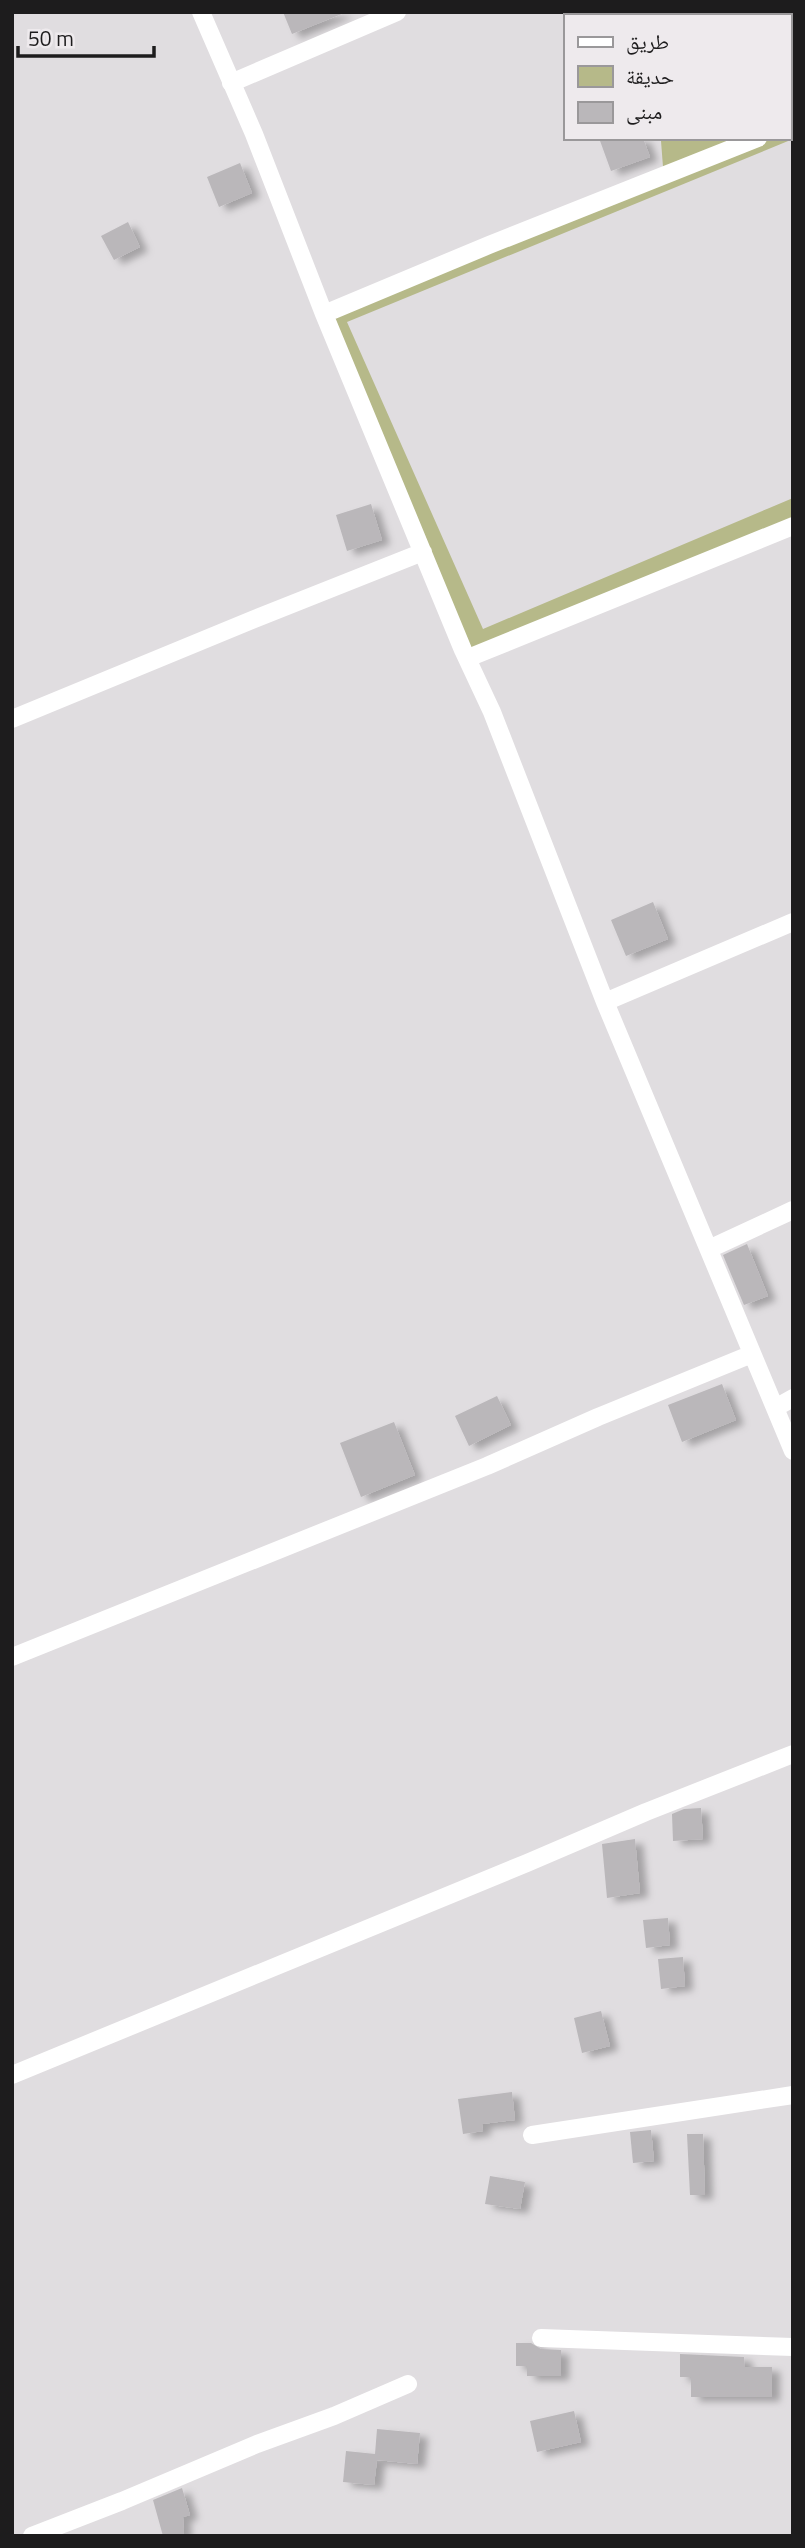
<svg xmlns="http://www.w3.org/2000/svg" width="805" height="2548" viewBox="0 0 805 2548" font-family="'Titillium Web','Noto Naskh Arabic',sans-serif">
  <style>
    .green { fill: #b6b989 }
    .building { fill: #bab7ba; filter: url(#shadow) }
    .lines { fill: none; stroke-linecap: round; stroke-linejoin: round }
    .minor { stroke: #fff; stroke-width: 18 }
  </style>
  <defs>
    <filter id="shadow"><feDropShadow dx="8" dy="4.5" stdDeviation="3.5" flood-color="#0004"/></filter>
  </defs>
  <rect width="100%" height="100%" fill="#e0dde0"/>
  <path class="green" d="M793,103v36l-446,183 136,307 310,-131v21l-324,135 -147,-347 341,-140 -2,-26 11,-3h117v-34z"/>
  <path class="building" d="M283,12h61v1l-52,21z
    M599,138h44l7,19 -39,14z
    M240,163l12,30 -33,14 -12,-30z
    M128,222l12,25 -26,13 -13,-24z
    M371,504l11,36 -35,11 -11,-36z
    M653,902l15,37 -42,17 -15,-36z
    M747,1244l21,52 -24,9 -21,-50z
    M722,1384l14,36 -54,22 -14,-37z
    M497,1396l14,29 -42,21 -14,-30z
    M394,1422l21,53 -54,22 -21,-54z
    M701,1808l2,31 -30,2 -1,-27 12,-5z
    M635,1839l5,54 -33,5 -5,-54z
    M668,1918l2,27 -24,3 -3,-28z
    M683,1957l2,29 -24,3 -3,-30z
    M601,2011l9,35 -28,7 -8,-35z
    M512,2092l3,28 -33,4 1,7 -20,3 -5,-35z
    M651,2130l3,31 -21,2 -3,-31z
    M687,2134h16l2,61h-15z
    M490,2176l35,6 -5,27 -35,-5z
    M516,2343h15l10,6 20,1v26h-34v-10h-11z
    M680,2354l64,3 1,10h27v30h-81v-20h-11z
    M574,2411l7,31 -44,10 -7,-31z
    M377,2429l43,4 -3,31 -40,-4 -3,25 -31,-3 3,-31 29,3z
    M182,2488l8,27 -7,2 1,19h-21l-10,-36z"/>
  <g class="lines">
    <path class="minor" d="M201,12l53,122 70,180 139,336 29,62 113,290 188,449
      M231,83l166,-71
      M789,126l4,-1
      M324,314l165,-69 269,-107
      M468,658l325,-132
      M12,719l240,-99 171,-68
      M605,1002l188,-80
      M709,1249l84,-39
      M775,1408l18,-10
      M12,1657l475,-191 111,-49 154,-63
      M12,2075l515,-212 119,-51 147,-58
      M532,2135l261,-40
      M541,2338l252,9
      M32,2536l90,-35 135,-57 77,-28 74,-32"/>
  </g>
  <rect width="805" height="2548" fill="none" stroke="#1d1c1d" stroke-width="28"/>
  <rect x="564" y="14" width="228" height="126" fill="#eeeaed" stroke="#9a989a" stroke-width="2"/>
  <rect x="578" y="37" width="35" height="10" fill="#ffffff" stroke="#9a989a" stroke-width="2"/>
  <text x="626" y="49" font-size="21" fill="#1d1c1d">طريق</text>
  <rect x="578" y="66" width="35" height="21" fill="#b6b989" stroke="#9a989a" stroke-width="2"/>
  <text x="626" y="84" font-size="21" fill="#1d1c1d">حديقة</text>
  <rect x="578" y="102" width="35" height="21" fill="#bab7ba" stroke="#9a989a" stroke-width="2"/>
  <text x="626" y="119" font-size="21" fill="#1d1c1d">مبنى</text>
  <path d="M18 46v10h136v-10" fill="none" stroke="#1d1c1d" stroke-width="3.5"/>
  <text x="28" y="46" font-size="21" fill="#1d1c1d" stroke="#eeeaed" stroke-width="5" paint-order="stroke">50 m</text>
</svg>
